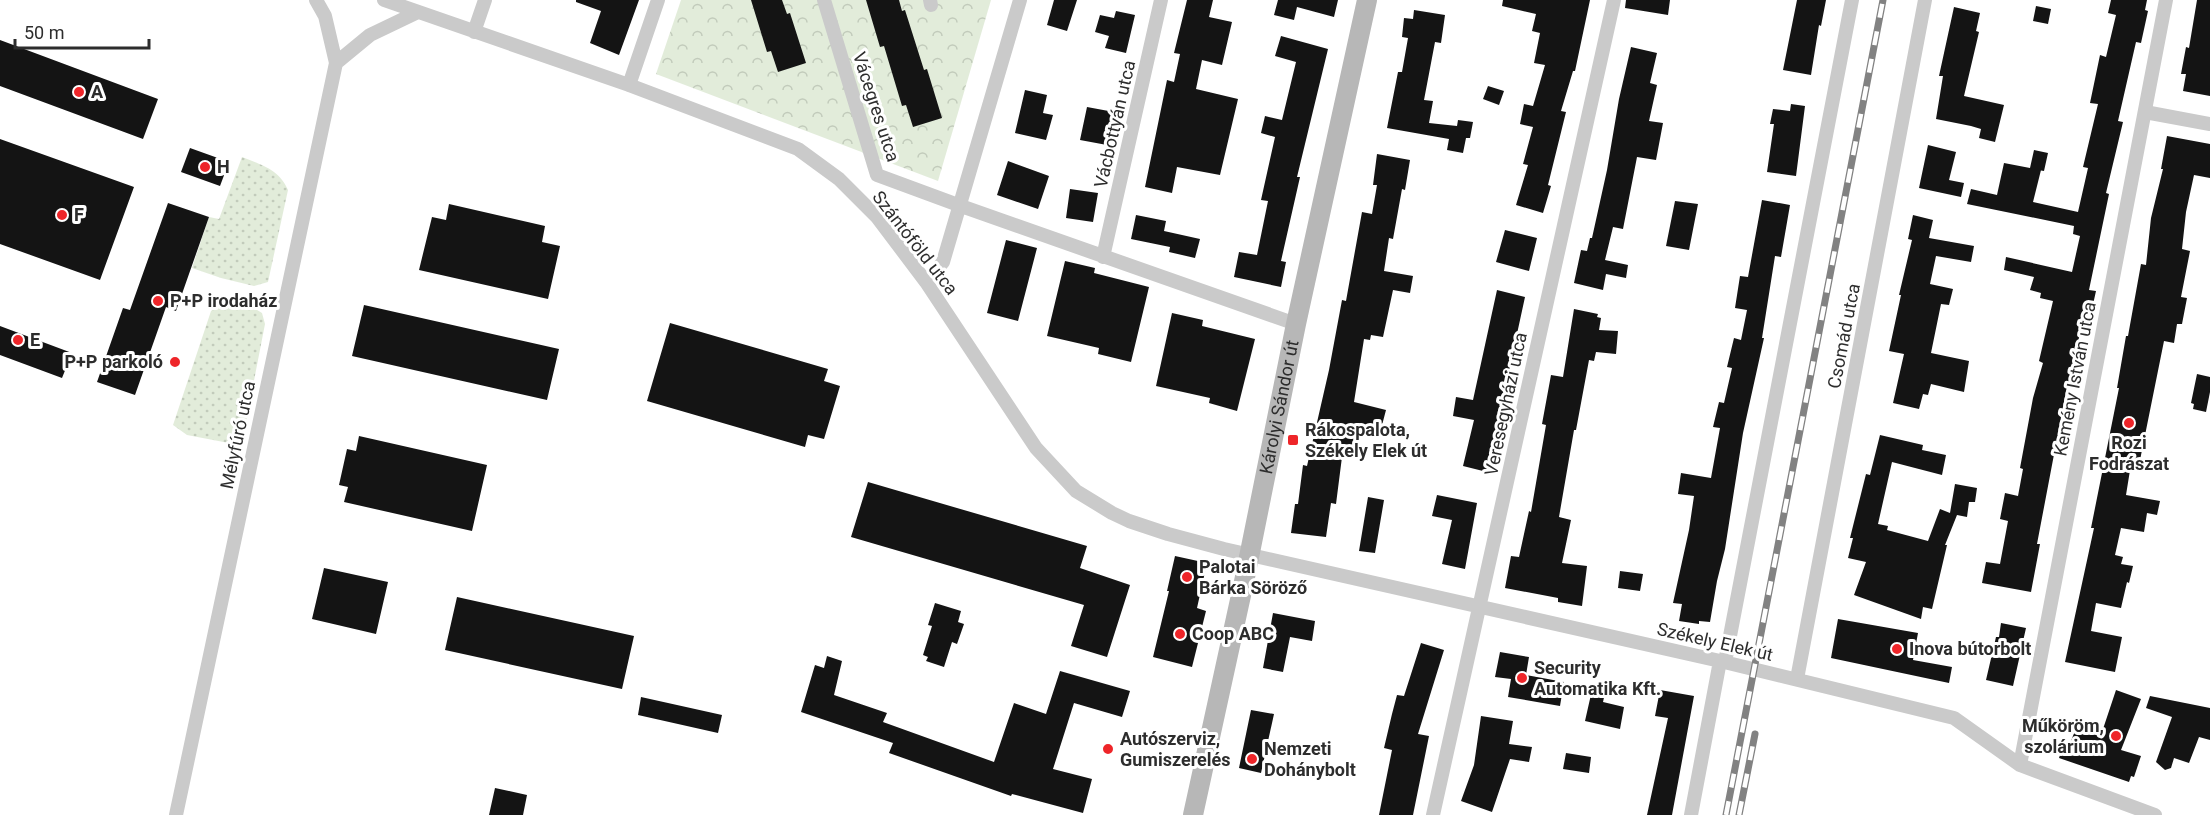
<svg xmlns="http://www.w3.org/2000/svg" width="2210" height="815" viewBox="0 0 2210 815" font-family="Roboto,sans-serif">
  <style>
    .grass { fill: url(#grass-dots) }
    .forest { fill: url(#forest-crowns) }
    .building { fill: #141414 }
    .lines { fill: none; stroke-linecap: round; stroke-linejoin: round }
    .street { stroke: #cacaca; stroke-width: 14 }
    .secondary { stroke: #b7b7b7; stroke-width: 20 }
    .rail-casing { stroke: #828282; stroke-width: 7 }
    .rail { stroke: #fff; stroke-width: 4.5; stroke-dasharray: 14; stroke-linecap: butt }
    .poi-dot { fill: #ee2529; stroke: #fff; stroke-width: 2 }
    .labels { text-anchor: middle; stroke-width: 6; stroke-linejoin: round; paint-order: stroke }
    .poi-label { font-size: 18px; font-weight: bold; fill: #2d2d2d; stroke: #fff; text-anchor: start }
    .street-label { font-size: 18px; fill: #2d2d2d; stroke: #fff }
  </style>
  <defs>
    <pattern id="grass-dots" width="8" height="8" patternUnits="userSpaceOnUse" patternTransform="scale(1.5)"><rect width="8" height="8" fill="#e2ecda"/><path d="M2 2h.1M6 6h.1" fill="none" stroke="#c2cbbb" stroke-width="1.8" stroke-linecap="round"/></pattern>
    <pattern id="forest-crowns" width="20" height="18" patternUnits="userSpaceOnUse" patternTransform="scale(1.5)"><rect width="20" height="18" fill="#e2ecda"/><path d="M2 6a3 3 0 1 1 6 0M12 15a3 3 0 1 1 6 0" fill="none" stroke="#c2cbbb"/></pattern>
  </defs>
  <rect width="100%" height="100%" fill="#fff"/>
  <path class="grass" d="M242,157c19,8 37,12 46,33l-20,92 -14,4 -33,-8 -29,-10 17,-51 10,2z
    M223,301c15,-1 26,4 39,12l3,11 -22,113 -9,7 -47,-9 -14,-10 38,-114z"/>
  <path class="forest" d="M681,0h310l-53,181 -282,-107z"/>
  <path class="building" d="M576,0h63l-20,55 -29,-12 11,-32 -25,-9z
    M751,0h31l5,14 3,-1 16,50 -28,9 -7,-21 -4,1z
    M866,0h33l3,11 3,-1 19,60 3,-1 15,49 -29,9 -7,-22 -4,1 -18,-60 -4,1z
    M1054,0h23l-10,31 -20,-6z
    M1187,0h26l-4,17 23,5 -10,43 -20,-5 -6,29 42,10 -18,76 -43,-8 -5,26 -27,-6 22,-107 7,2 6,-28 -6,-1z
    M1278,0h60l-4,17 -37,-10 -3,13 -20,-5z
    M1503,0h87l-15,71h-2l-12,40 5,1 -18,73 3,1 -8,27 -27,-8 12,-40 -5,-1 10,-37 -13,-3 4,-20 9,2 12,-41 -11,-2 6,-30 -8,-2 4,-17 -34,-8z
    M1626,0h44l-2,15 -43,-7z
    M1797,0h29l-5,26 -2,-1 -8,50 -28,-5z
    M2111,0h36l-2,10 3,1 -7,32 -5,-1 -18,79 5,1 -17,71 3,1 -20,96 7,1 -6,27 -6,-1 -7,29 4,1 -10,40 -4,-1 -30,158h3l-9,48 -49,-9 4,-21 14,2 8,-43 -8,-2 5,-26 13,3 5,-27 -3,-1 13,-70 10,-35 -4,-2 14,-60 -13,-3 1,-5 -11,-3 4,-13 -30,-7 2,-13 66,15 8,-36 -7,-2 1,-8 -107,-22 4,-15 26,6 7,-32 26,5 4,-18 14,3 -4,18 -6,-1h3l-8,32 45,10 10,-44 -5,-1 15,-63 -8,-1 10,-48 6,2 10,-42 -8,-2z
    M2197,0h13v96l-27,-5 3,-17h-5l5,-27 3,1z
    M2036,6l15,3 -3,15 -15,-3z
    M1954,7l26,6 -4,18 3,1 -15,64 40,9 -9,37 -16,-4 2,-9 -10,-3 -35,-7 7,-43h-4z
    M1414,10l31,5 -4,28 -6,-1 -11,58 9,1 -4,22 28,3 1,-6 15,2 -3,16h-4l-3,15 -16,-3 2,-11 -62,-11 11,-56h4l6,-34 -6,-1 2,-19 9,1z
    M1116,11l19,4 -9,38 -21,-5 4,-12 -14,-4 5,-17 14,3z
    M1281,36l47,13 -31,128h3l-19,84 5,1 -5,25 -47,-10 5,-25 18,3 11,-54 -7,-1 14,-63 -14,-4 4,-17 17,4 14,-58 -21,-6z
    M0,40l158,59 -15,40 -143,-53z
    M1631,47l26,6 -7,30 7,2 -8,36 14,2 -7,37 -19,-3 -14,72 -10,-2 -8,33 23,5 -2,13 -20,-4 -3,16 -29,-7 7,-33 6,1 3,-13h2l15,-68 12,-71z
    M1488,86l16,5 -5,14 -16,-6z
    M1025,90l22,5 -4,18 10,2 -7,25 -31,-7z
    M1791,104l14,2 -9,70 -29,-4 7,-48h-4l3,-15 17,2z
    M1087,107l27,5 -7,33 -27,-5z
    M2167,136l43,8v34l-16,-3 -8,37 -4,37 8,2 -9,46 6,1 -5,26h-5l-3,19 -10,-2 -25,124 -8,-1 -5,31 34,6 -3,14 -10,-2 -3,19 -23,-4 -6,27 8,2 -2,7 12,2 -4,17 -2,-1 -6,26 -25,-5 -5,28 31,6 -7,35 -50,-10 29,-134h-3l28,-140h-2l9,-52h2l13,-72 5,1 5,-47 12,-49h-2z
    M0,139l134,48 -34,93 -100,-36z
    M1928,145l28,7 -7,28 15,3 -3,14 -42,-9z
    M190,148l39,14 -9,24 -39,-14z
    M1377,154l33,6 -5,30 -3,-1 -9,50 -4,-1 -5,33 29,5 -3,17 -17,-3 -10,47 -12,-2 -1,5 -6,-1 -10,63 32,8 -5,19 -23,-6 -8,36 -8,-2 -6,47 -5,-1 -5,34 -35,-4 4,-29h3l5,-39 4,1 22,-96 13,-70 4,1 16,-89 10,2 5,-29h-4z
    M1008,161l41,15 -11,33 -41,-14z
    M1070,189l28,4 -5,29 -27,-4z
    M1762,200l28,5 -9,52 -6,-1 -13,82h2l-21,95 -18,116 -8,32 -7,41 -11,-1v3l-20,-3 3,-17 -9,-1 16,-73 5,-34 -16,-2 3,-21 30,5 9,-50 -7,-1 6,-25 5,1 8,-35 -5,-1 7,-29 7,2 6,-30 -12,-2 5,-32 8,1z
    M1675,201l23,3 -9,46 -23,-4z
    M168,203l41,14 -33,94 -10,-4 -31,88 -38,-13 26,-74 7,2z
    M449,204l96,22 -3,16 18,4 -12,53 -129,-29 13,-53 14,3z
    M1136,215l30,6 -2,10 36,8 -5,19 -26,-6 1,-5 -39,-8z
    M1913,215l20,5 -4,18 45,8 -3,16 -35,-6 -6,28 23,5 -4,16 -8,-1 -10,49 38,8 -5,31 -33,-8 -3,11 -5,-1 -4,15 -26,-6 11,-49 -15,-3 12,-56h-2l13,-55 -4,-1z
    M1505,230l32,8 -8,33 -33,-9z
    M1006,240l31,8 -19,73 -31,-8z
    M1065,261l30,7 -1,5 55,14 -18,75 -33,-8 1,-6 -52,-12z
    M1497,290l28,7 -38,175 -24,-6 11,-46 -21,-4 3,-19 17,3z
    M364,305l195,44 -12,51 -195,-44z
    M1574,309l24,5 -1,3 4,1 -2,12 19,1 -2,23 -20,-2 -2,9 -5,-1 -13,70h-2l-15,87 12,3 -9,43 25,3 -5,40 -24,-4v-4l-53,-10 6,-32 8,1 10,-46 2,1 15,-87 -4,-1 9,-49 12,2z
    M1172,313l31,7 -1,6 53,13 -18,72 -28,-8 1,-5 -54,-12z
    M670,323l158,46 -4,12 16,5 -16,53 -16,-4 -3,12 -158,-46z
    M0,326l72,27 -10,25 -62,-23z
    M2197,374l13,3v15l-4,20 -13,-3 1,-5 -3,-1z
    M1880,435l43,10 -1,5 24,5 -4,20 -50,-13 -14,62 10,2 -1,4 41,11 12,-32 10,4 5,-29 22,4 -2,14h-6l-2,15 -10,-2 -12,30h2l-15,64 -9,-2 -2,12 -67,-24 12,-33 -18,-4 5,-20h-3l16,-64 4,1z
    M359,436l128,29 -15,66 -128,-29 4,-15 -9,-2 8,-36 9,2z
    M868,482l219,64 -7,22 50,17 -23,72 -36,-11 13,-41 -233,-68z
    M1437,495l40,8 -12,66 -23,-5 10,-44 -20,-4z
    M1368,497l16,3 -9,53 -16,-2z
    M1175,556l32,7 -10,45 9,3 -14,56 -39,-10 16,-66h-2z
    M324,568l64,14 -12,52 -64,-15z
    M1620,571l23,3 -3,17 -22,-3z
    M457,597l177,39 -12,53 -177,-39z
    M935,603l26,8 -3,11 6,2 -7,20 -5,-2 -8,25 -18,-6 2,-4 -5,-2 9,-29 -4,-1z
    M1273,613l42,8 -3,20 -22,-4 -7,35 -20,-4z
    M1838,619l80,14 -5,27 39,7 -3,16 -118,-25z
    M2001,623l25,5 -13,58 -27,-6 10,-43h3z
    M1421,643l23,7 -26,84 11,2 -16,79h-34l13,-65 -8,-2 8,-34 5,-19 7,1z
    M1500,652l29,5 -3,18 38,7 -4,24 -52,-9 3,-18 -16,-2z
    M827,656l15,5 -8,34 53,18 -4,9 111,40 20,-59 32,11 14,-43 70,20 -8,26 -48,-14 -21,66 39,10 -9,34 -71,-19 -1,2 -122,-43 4,-10 -92,-31 14,-47 9,3z
    M1592,690l13,3 -2,9 21,5 -4,22 -35,-8z
    M1660,690l34,6 -22,119h-25l21,-97 -13,-2z
    M2116,690l25,9 -20,51 20,6 -7,21 -3,-1 -2,6 -70,-24 6,-19 6,2 7,-18 24,9z
    M2150,696l60,12v32l-11,-3 -10,26 -15,-5 -3,10 -6,2 -9,-8 16,-45 -26,-9z
    M641,697l81,18 -4,18 -80,-18z
    M1251,710l23,4 -13,59 -22,-5z
    M1481,716l32,5 -4,23 23,3 -3,15 -19,-3 -18,53 -31,-11 13,-36z
    M1566,753l25,4 -2,16 -26,-4z
    M495,788l32,7 -4,20h-34z"/>
  <g class="lines">
    <path class="street" d="M384,0l245,85 169,64 41,30 38,38 49,65 110,166 40,43 36,22 17,8 39,13 56,15 496,112 234,57 66,47 135,50
      M824,0l53,175 84,31 335,118
      M930,0l1,5
      M474,32l11,-32
      M336,63l34,-28 48,-23
      M629,85l29,-85
      M2145,112l65,12
      M1103,257l58,-257
      M926,282l17,-20 77,-262
      M1725,662l127,-662
      M1797,679l128,-679
      M2020,765l146,-765
      M176,815l160,-752 -11,-47 -9,-16
      M1433,815l181,-815
      M1691,815l29,-154"/>
    <path class="secondary" id="s1" d="M1193,815l52,-238 51,-253 71,-324"/>
    <defs>
      <path id="rail" d="M1726,815l157,-815
        M1739,815l16,-81"/>
    </defs>
    <use href="#rail" class="rail-casing"/>
    <use href="#rail" class="rail"/>
  </g>
  <g class="poi-dot">
    <circle cx="79" cy="92" r="6"/>
    <circle cx="205" cy="167" r="6"/>
    <circle cx="62" cy="215" r="6"/>
    <circle cx="158" cy="301" r="6"/>
    <circle cx="18" cy="340" r="6"/>
    <circle cx="175" cy="362" r="6"/>
    <circle cx="2129" cy="423" r="6"/>
    <rect x="1287" y="434" width="12" height="12" rx="3"/>
    <circle cx="1187" cy="577" r="6"/>
    <circle cx="1180" cy="634" r="6"/>
    <circle cx="1897" cy="649" r="6"/>
    <circle cx="1522" cy="678" r="6"/>
    <circle cx="2116" cy="736" r="6"/>
    <circle cx="1108" cy="749" r="6"/>
    <circle cx="1252" cy="759" r="6"/>
  </g>
  <g class="labels">
    <g class="poi-label">
      <text x="91" y="98">A</text>
      <text x="217" y="173">H</text>
      <text x="74" y="221">F</text>
      <text x="170" y="307">P+P irodaház</text>
      <text x="30" y="346">E</text>
      <text x="163" y="368" text-anchor="end">P+P parkoló</text>
      <text x="1305" y="436">Rákospalota,<tspan x="1305" dy="21">Székely Elek út</tspan></text>
      <text x="2129" y="449" text-anchor="middle">Rozi<tspan x="2129" dy="21">Fodrászat</tspan></text>
      <text x="1199" y="573">Palotai<tspan x="1199" dy="21">Bárka Söröző</tspan></text>
      <text x="1192" y="640">Coop ABC</text>
      <text x="1909" y="655">Inova bútorbolt</text>
      <text x="1534" y="674">Security<tspan x="1534" dy="21">Automatika Kft.</tspan></text>
      <text x="2104" y="732" text-anchor="end">Műköröm,<tspan x="2104" dy="21">szolárium</tspan></text>
      <text x="1120" y="745">Autószerviz,<tspan x="1120" dy="21">Gumiszerelés</tspan></text>
      <text x="1264" y="755">Nemzeti<tspan x="1264" dy="21">Dohánybolt</tspan></text>
    </g>
    <g class="street-label">
      <text transform="translate(876 107) rotate(72)" y="6">Vácegres utca</text>
      <text transform="translate(1115 124) rotate(-77)" y="6">Vácbottyán utca</text>
      <text transform="translate(915 243) rotate(52)" y="6">Szántóföld utca</text>
      <text transform="translate(1844 336) rotate(-79)" y="6">Csomád utca</text>
      <text transform="translate(2075 379) rotate(-79)" y="6">Kemény István utca</text>
      <text transform="translate(1506 404) rotate(-78)" y="6">Veresegyházi utca</text>
      <text dy="6" stroke="none"><textPath href="#s1" startOffset="417">Károlyi Sándor út</textPath></text>
      <text transform="translate(238 435) rotate(-78)" y="6">Mélyfúró utca</text>
      <text transform="translate(1715 642) rotate(13)" y="6">Székely Elek út</text>
    </g>
  </g>
  <path d="M15 39v9h134v-9" fill="none" stroke="#2d2d2d" stroke-width="3"/>
  <text x="24" y="39" font-size="18" fill="#2d2d2d" stroke="#ffffff" stroke-width="4.5" paint-order="stroke">50 m</text>
</svg>
